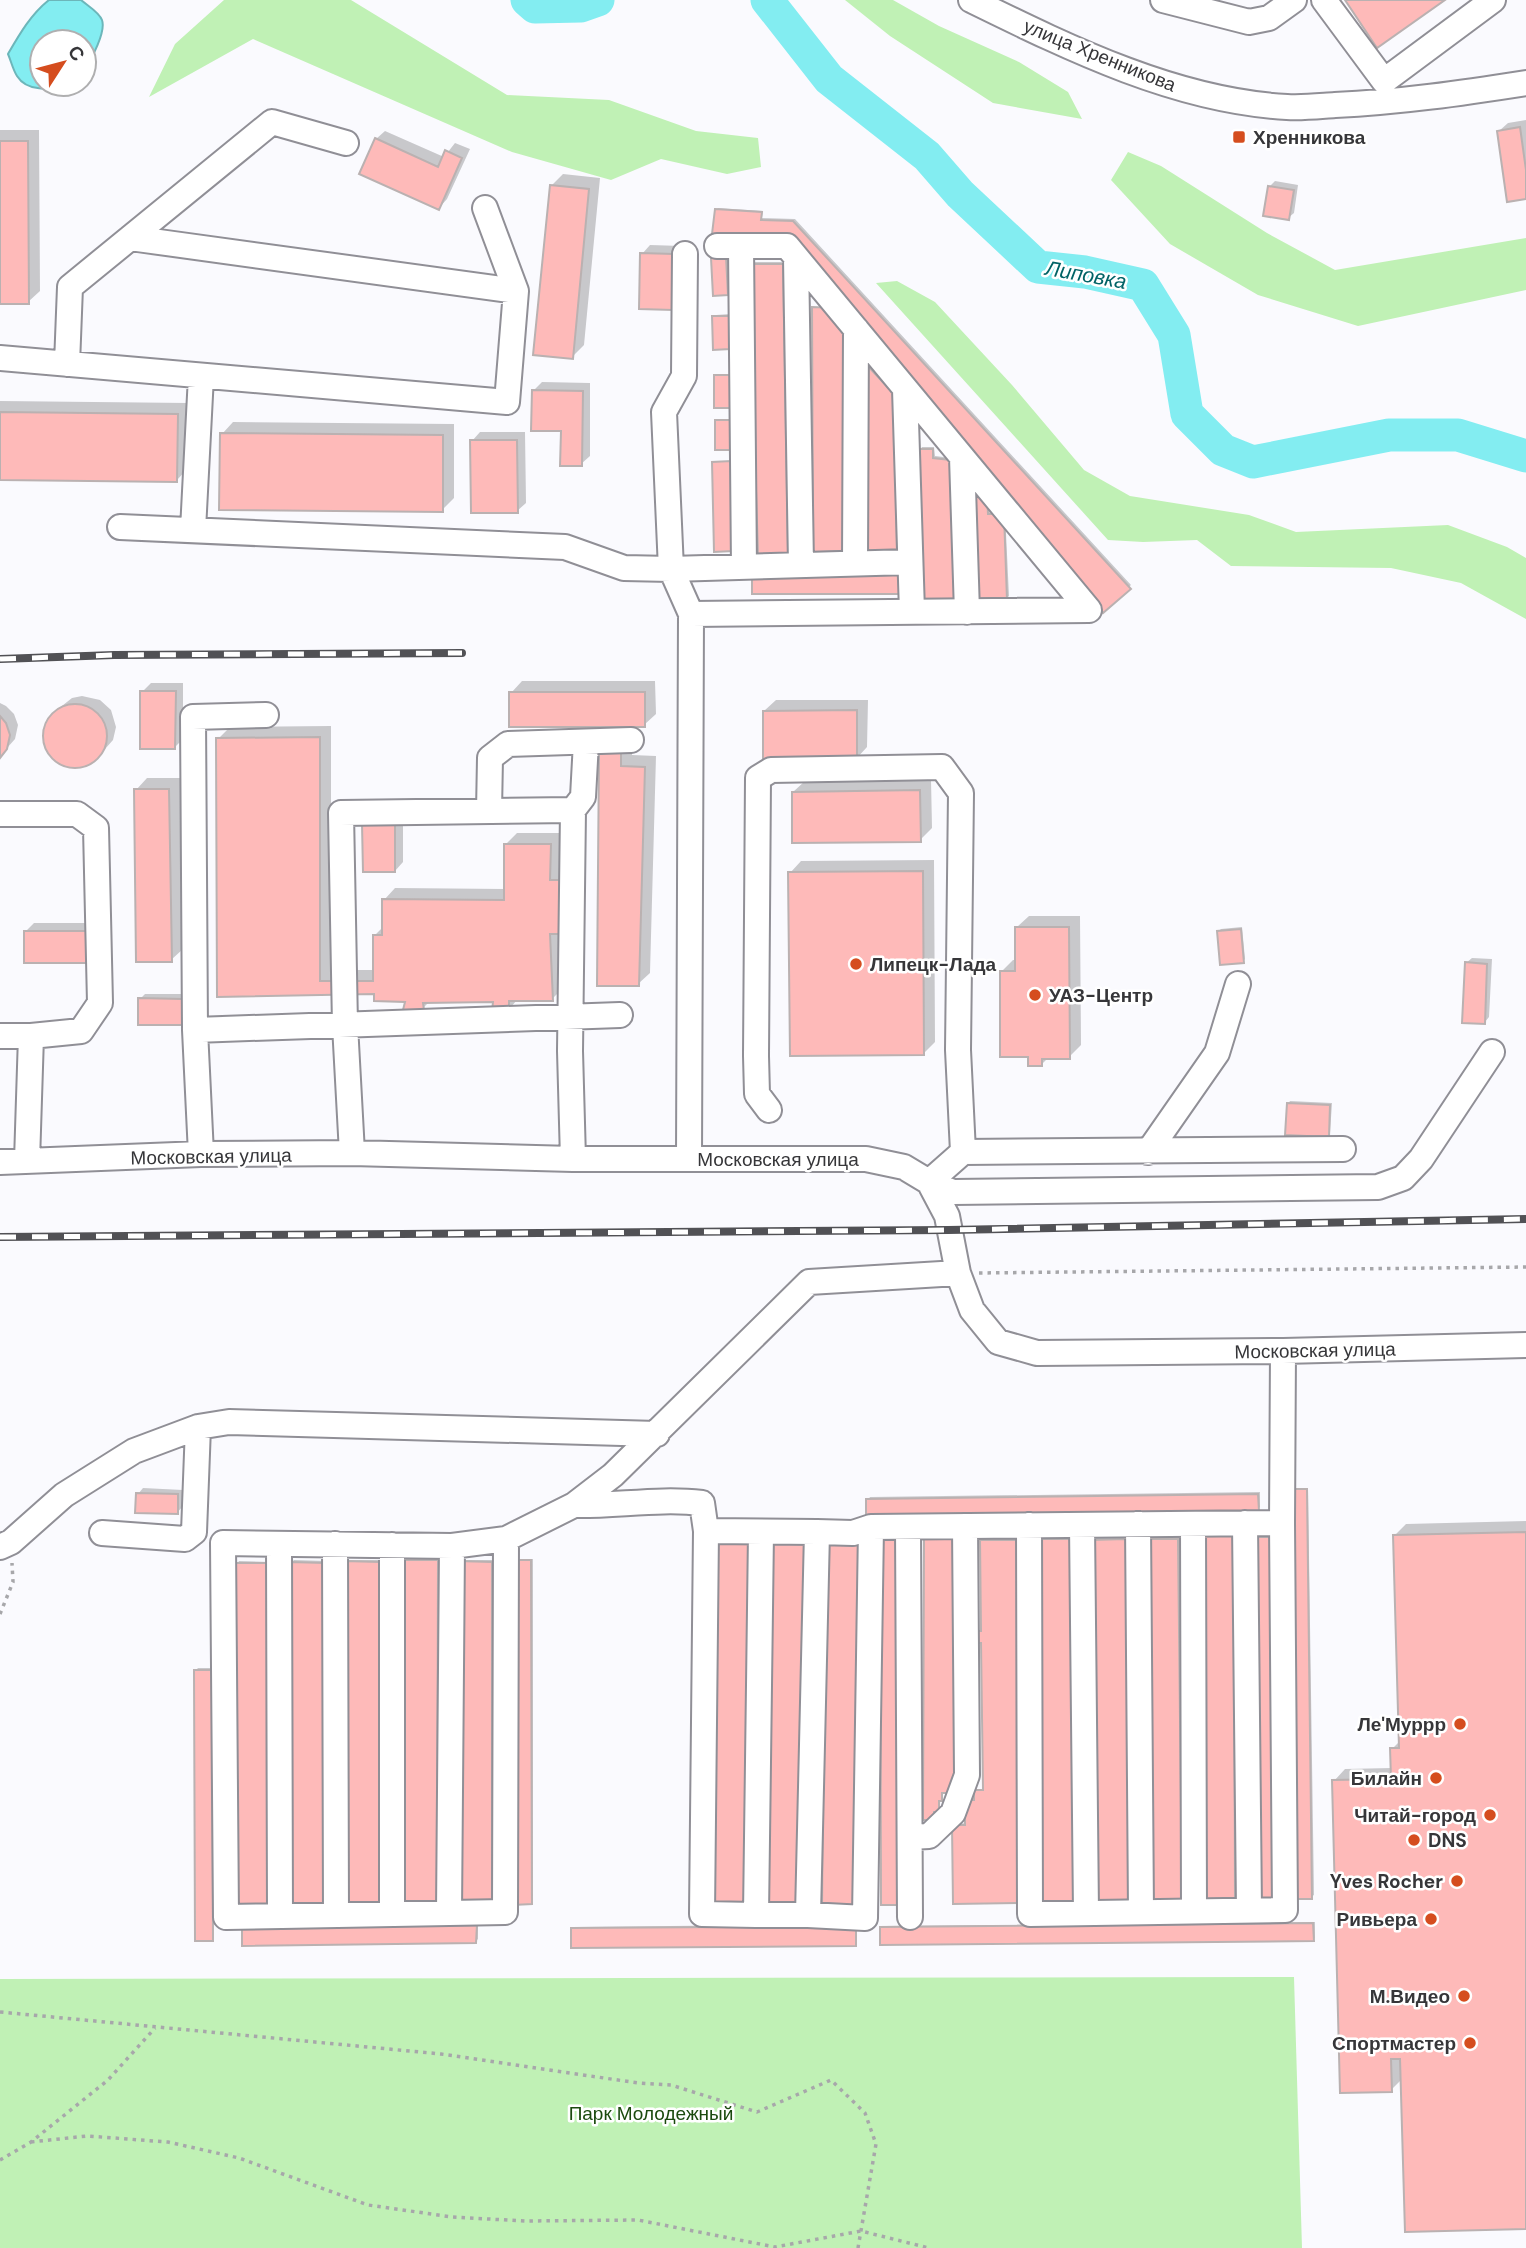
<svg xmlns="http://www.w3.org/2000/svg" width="1526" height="2248" viewBox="0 0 1526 2248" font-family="'DM Sans',sans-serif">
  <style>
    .green { fill: #c0f1b5 }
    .water { fill: #83edf1; stroke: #6cb6ba; stroke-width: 2 }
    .shadow { fill: #0003 }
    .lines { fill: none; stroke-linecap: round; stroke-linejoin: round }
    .river { stroke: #83edf1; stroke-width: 33 }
    .building { fill: #febab9; stroke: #bab1b1; stroke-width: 2 }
    .minor-casing { stroke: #908f96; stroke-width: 28 }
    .path { stroke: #a7a7aa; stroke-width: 3.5; stroke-dasharray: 3.5 5; stroke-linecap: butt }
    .minor { stroke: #fff; stroke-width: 24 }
    .rail-casing { stroke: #515155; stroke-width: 8 }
    .rail { stroke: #fff; stroke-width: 5; stroke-dasharray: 16; stroke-linecap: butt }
    .poi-dot { fill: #d54d1e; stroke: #fff; stroke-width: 2.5 }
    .labels { text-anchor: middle; stroke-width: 5; stroke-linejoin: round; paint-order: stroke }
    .street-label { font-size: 19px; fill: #363639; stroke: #fff }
    .poi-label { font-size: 19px; font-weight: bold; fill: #363639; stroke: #fff; text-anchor: end }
    .park-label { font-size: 19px; fill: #1b4a0e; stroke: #fff }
    .water-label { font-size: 21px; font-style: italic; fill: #016366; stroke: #fff }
  </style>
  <rect width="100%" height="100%" fill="#fafafe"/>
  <path class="green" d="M224,0h127l156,95 102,5 87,31 62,7 3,29 -34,7 -66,-15 -50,21 -99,-28 -259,-113 -104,58 26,-53z
    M845,0h48l46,26 80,36 49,30 14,27 -89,-16 -103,-67z
    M1128,152l33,14 106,67 68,37 191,-32v52l-168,36 -100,-31 -88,-51 -59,-64z
    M897,281l38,21 77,83 72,85 46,26 119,19 47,17 152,-7 59,22 19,11v61l-65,-36 -70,-15 -160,-2 -34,-26 -54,2 -35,-2 -232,-257z
    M1294,1977l8,271h-1302v-269z"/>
  <path class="water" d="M49,0h32c7,6 18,12 21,20 4,11 -10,40 -18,48v-26h-42v42h23c-15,6 -38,8 -48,-8 -4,-6 -6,-15 -9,-22 11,-19 23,-40 41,-54z"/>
  <path class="shadow" d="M1526,120v78l-27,-67 9,-8z
    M0,130h39l1,161 -12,11h-28z
    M385,131l59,26 11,-14 15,6 -23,50 -8,9 -63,-69z
    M563,174l37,4 -16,167 -12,12 -21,-171z
    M1275,181l23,4 -4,28 -6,5 -19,-31z
    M718,208l45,3 -1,7 33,1 336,366 -28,25 -320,-377 -67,-23z
    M650,245l32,1 -1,53 -39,-45z
    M715,256h13l1,35 -2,2 -14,-35z
    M753,262h32l4,288 -2,2z
    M730,314l1,31 -17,-28 2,-2z
    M867,361l30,31 1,159 -2,2z
    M542,382l48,1v73l-9,8 -19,-35 -29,-38z
    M0,401l189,2 -1,65 -11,12 -177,-2z
    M233,422l221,2v74l-12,12 -220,-76z
    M480,432h45l1,71 -9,8 -45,-70z
    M922,447h12l1,9 17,2 5,144 -37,-152z
    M989,492l1,21 15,-1 4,84 -2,2 -34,-105z
    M522,681h133l1,33 -12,11 -133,-32z
    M151,683h32v56l-8,8 -33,-55z
    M82,696l18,4 11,10 5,17 -3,13 -15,17 -11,8 -17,2 -13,-5 -9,-11 -4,-14 2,-13 7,-11 19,-15z
    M776,700h92l-1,47 -11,12 -92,-48z
    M0,703l6,3 8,8 4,11 -3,14 -15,17z
    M331,726v244h44l-1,-34 9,-9 1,-27 11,-12 111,1v-45l11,-11h45l2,154 -12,12h-34l-9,10 -14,-9 -65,1 -7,7 -16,-8 -31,-8 -157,3 -1,-256 12,-12z
    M632,741v14l24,1 -6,217 -12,11 -38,-232z
    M147,778h33l3,171 -12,11 -35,-170z
    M931,779l1,49 -12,12 -127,-48 12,-11z
    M403,815v47l-8,9 -31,-47z
    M934,860l1,182 -12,12 -133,-181 11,-12z
    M1029,916h51l1,129 -12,12h-20l-8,8 -11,-10 -28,-84 11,-11h4v-33z
    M34,923h67l1,29 -77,-20z
    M1242,927l3,32 -2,2 -24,-30 2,-2z
    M1472,958l20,1 -3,58 -5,6 -18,-60z
    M145,994h42v24l-5,5 -42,-24z
    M1290,1101l42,2 -2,30 -2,2 -40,-31z
    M143,1488l40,2 -1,17 -5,6 -39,-19z
    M1292,1488h16l6,407 -3,2z
    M1260,1492v15l-2,2 -390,-9 2,-3z
    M1526,1521v706l-124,-148 -11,11 -57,-309 11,-12 47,-1v-19l8,-8 -5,-206 11,-11z
    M1206,1534h30l1,364 -2,2 -31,-363z
    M1074,1537l2,364 -36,-363z
    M1180,1537l4,360 -35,-357 2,-2z
    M1095,1538h32l3,361 -37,-359z
    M984,1539h34l4,360 -66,-75 11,-1 2,-24h7v-8l2,-2h7l-2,-148 -4,-9 2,-2 1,-89z
    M404,1558h36l-1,342 -37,-340z
    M517,1559h16v341l-2,3z
    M294,1560l32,1 -1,341 -33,-340z
    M348,1560h34v341l-36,-339z
    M462,1560h31l1,341 -2,2z
    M239,1561l31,1 -34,344 1,-342z
    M198,1668h16v269l-2,3 -16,-270z
    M1315,1922v16l-2,2 -431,-12 2,-2z
    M478,1923v16l-2,2 -232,4z
    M857,1924v18l-2,2 -283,-15 3,-2z"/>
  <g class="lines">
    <path class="river" d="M527,0l8,7 46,-1 17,-6
      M767,0l62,79 98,77 33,38 78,73 47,5 58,13 31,50 13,79 36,36 30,12 136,-27h69l68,21"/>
  </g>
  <path class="building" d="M1345,0h100l-68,48z
    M1520,127l6,43v29l-19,3 -10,-71z
    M375,138l63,29 7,-17 17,8 -23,52 -80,-36z
    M0,141h28l1,163h-29z
    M550,185l39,4 -16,170 -40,-4z
    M1268,186l26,4 -5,30 -26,-4z
    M715,209l47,3 -1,8 32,1 338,368 -28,24 -321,-378 -70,-1z
    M640,253l34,1 -1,56 -34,-1z
    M726,257l2,38 -15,1 -2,-38z
    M749,264h34l5,290 -30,1z
    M812,307l23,1 8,22 4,221 -34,1z
    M712,316h17l1,33 -17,1z
    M864,362l31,33 2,160 -33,-2z
    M714,375h20l1,33h-21z
    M532,390l51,1 -1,75h-22l1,-35h-30z
    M0,412l178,2 -1,68 -177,-2z
    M715,420h22l-1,30h-21z
    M220,433l223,2v77l-224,-2z
    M470,440h47l1,73h-47z
    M918,449h15v9l18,2 5,146 -35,2z
    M731,461l2,90 -19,1 -2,-90z
    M969,494h18l1,20h16l3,86 -33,1z
    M752,573l147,2v19h-147z
    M140,691h36l-1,58h-35z
    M509,692h136v35h-136z
    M43 736a32 32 0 1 1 64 0a32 32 0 1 1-64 0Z
    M857,710v50h-94v-49z
    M0,716l6,7 4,12 -3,14 -7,9z
    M320,737v244h53v-46h9v-36l122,1v-56h47l-1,36h10l1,54h-11l3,67h-44v9l-17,1 1,-9 -70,1 1,7h-21l2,-8 -31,-1v-7l-157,3 -1,-259z
    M599,752h22v14l24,1 -6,219h-42z
    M134,789h35l3,173h-36z
    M920,790l1,52 -129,1v-51z
    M395,823v49h-32l-1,-48z
    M923,871l1,184 -134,1 -2,-184z
    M1015,927h54l1,132h-28v7h-14v-9h-28v-86h15z
    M1241,929l3,34 -24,2 -3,-34z
    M24,931h69l1,32h-70z
    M1465,962l22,2 -2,60 -23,-1z
    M138,998l44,1v26h-44z
    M1287,1103l43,2 -1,32 -44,-2z
    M1288,1489h19l5,410h-18z
    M136,1493l42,1v20l-43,-1z
    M1258,1494l1,17 -393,5v-17z
    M1526,1532v697l-121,3 -5,-173h-9l1,33 -52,1 -8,-313 59,-1 -1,-31h9l-6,-213z
    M924,1533h34l-1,260h-15v8h-3v11h-5v8h-11z
    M1202,1536h32l1,366h-32z
    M1253,1537h20l3,363h-20z
    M880,1539l20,1v365h-19z
    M1036,1539h36l4,364h-36z
    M1126,1539l3,364h-35l-3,-363z
    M1147,1539h31l4,362 -31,1z
    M769,1540h36l-2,365h-37z
    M980,1540h37l4,363 -68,1 -1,-79h13v-25h9v-10h9l-2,-147h-4v-12h4z
    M713,1543l41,1 -6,362 -36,1z
    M825,1545h35l-3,363h-35z
    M401,1560h37l-1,344 -35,2z
    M513,1560h18l1,344 -19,1z
    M344,1561l36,1 1,343h-36z
    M458,1561l34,1v343h-32z
    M290,1562l35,1 -1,343 -35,1z
    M235,1563h34v344l-35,1z
    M194,1670h18l1,271h-18z
    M1313,1923l1,18 -434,4v-18z
    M477,1925l-1,18 -234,3v-20z
    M856,1926v20l-285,2v-20z"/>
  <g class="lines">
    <defs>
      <path id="minor" d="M971,0c98,48 205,101 316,107 16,1 33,-1 48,-2 65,-3 127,-12 191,-22
        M1163,0l86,22 20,-4 25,-18
        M1324,0l60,81 109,-81
        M130,238l386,53
        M741,246l3,321
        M685,254l-1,122 -20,36 7,157 20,45 -2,545
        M796,258l5,307
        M0,358l507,44 9,-111 -31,-83
        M67,364l3,-77 202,-165 74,21
        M905,389l7,223
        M962,457l5,155
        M120,527l445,20 59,21 47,1 239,-7
        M193,530l8,-154
        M855,563l1,-234
        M691,614l398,-4 -302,-364h-70
        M489,811l1,-53 18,-14 123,-4
        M0,814h77l19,14 4,175 -19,28 -50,5h-31
        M195,1030l425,-15
        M769,1110l-12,-16 -1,-38 2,-278 13,-8 171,-3 19,26 -3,257 5,102 -34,30 24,10 425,-5 25,-9 18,-19 71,-107
        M963,1152l380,-3
        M1148,1152l69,-99 21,-69
        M352,1153l-7,-128 -4,-212 232,-3
        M201,1154l-6,-124 -2,-313 73,-2
        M573,1159l-3,-108 3,-241 10,-13 3,-55
        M27,1161l4,-125
        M0,1162l201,-8 151,-1 221,6h293l38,8 25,15 18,34 11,57 14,37 26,32 39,11 246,-2 243,-6
        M574,1505c42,1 85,-7 128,-2l4,28 -4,383 54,1
        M1245,1523l4,387
        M1138,1524l3,388
        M1193,1524l1,387
        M1029,1525l1,389 255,-4 -3,-387 1,-172
        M1082,1525l4,388
        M871,1527l-6,391 -57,-3 9,-383 36,1 18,-6 411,-4
        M908,1527l2,390
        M706,1531l111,1
        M761,1532l-5,383h52
        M102,1533l83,6 9,-7 4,-105
        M506,1539l-1,373 -279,5 -3,-374 229,3 54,-7 68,-34 39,-30 196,-193 149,-9
        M335,1544l1,371
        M279,1545l1,371
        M392,1545v369
        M0,1547l11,-5 53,-47 70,-44 64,-24 31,-5 428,12
        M910,1837l19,-1 24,-23 14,-38 -2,-249
        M449,1913l3,-367"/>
    </defs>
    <use href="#minor" class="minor-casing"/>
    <path class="path" d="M979,1273l547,-6
      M0,1614l13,-32 -1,-19
      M0,2012l441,42 197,29 33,2 86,27 74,-32 34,33 11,31 -18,104
      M31,2142l56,-6 81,6 71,16 129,47 84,12 73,4 113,-1 137,27 86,-16 68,17
      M0,2160l31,-18 77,-62 47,-52"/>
    <use href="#minor" class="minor"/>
    <defs>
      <path id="rail" d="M0,659l114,-4 348,-2
        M0,1237l948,-7 578,-11"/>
    </defs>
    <use href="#rail" class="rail-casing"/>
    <use href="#rail" class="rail"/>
  </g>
  <g class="poi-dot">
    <rect x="1232" y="130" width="14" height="14" rx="3.5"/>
    <circle cx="856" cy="964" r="7"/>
    <circle cx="1035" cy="995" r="7"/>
    <circle cx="1460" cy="1724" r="7"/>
    <circle cx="1436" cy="1778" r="7"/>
    <circle cx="1490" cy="1815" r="7"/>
    <circle cx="1414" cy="1840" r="7"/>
    <circle cx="1457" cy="1881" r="7"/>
    <circle cx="1431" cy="1919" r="7"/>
    <circle cx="1464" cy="1996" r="7"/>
    <circle cx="1470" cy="2043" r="7"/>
  </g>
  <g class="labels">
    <g class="street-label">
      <text transform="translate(1100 55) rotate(22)" y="7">улица Хренникова</text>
      <text transform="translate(211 1156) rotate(-1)" y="7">Московская улица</text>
      <text x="778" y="1166">Московская улица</text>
      <text transform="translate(1315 1350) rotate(-1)" y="7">Московская улица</text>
    </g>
    <g class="poi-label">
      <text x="1253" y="144" text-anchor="start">Хренникова</text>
      <text x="870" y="971" text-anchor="start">Липецк-Лада</text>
      <text x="1049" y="1002" text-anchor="start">УАЗ-Центр</text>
      <text x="1446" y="1731">Ле'Муррр</text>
      <text x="1422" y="1785">Билайн</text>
      <text x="1476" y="1822">Читай-город</text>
      <text x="1428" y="1847" text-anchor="start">DNS</text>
      <text x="1443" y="1888">Yves Rocher</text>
      <text x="1417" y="1926">Ривьера</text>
      <text x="1450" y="2003">М.Видео</text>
      <text x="1456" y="2050">Спортмастер</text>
    </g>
    <g class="park-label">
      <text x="651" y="2120">Парк Молодежный</text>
    </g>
    <g class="water-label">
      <text transform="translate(1086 275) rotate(10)" y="7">Липовка</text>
    </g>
  </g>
  <g transform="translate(63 63) rotate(54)"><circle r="33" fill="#ffffff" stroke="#afafb0" stroke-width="2"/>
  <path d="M0-5L12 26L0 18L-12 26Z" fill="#d54d1e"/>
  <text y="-10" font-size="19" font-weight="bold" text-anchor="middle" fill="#363639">С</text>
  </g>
</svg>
